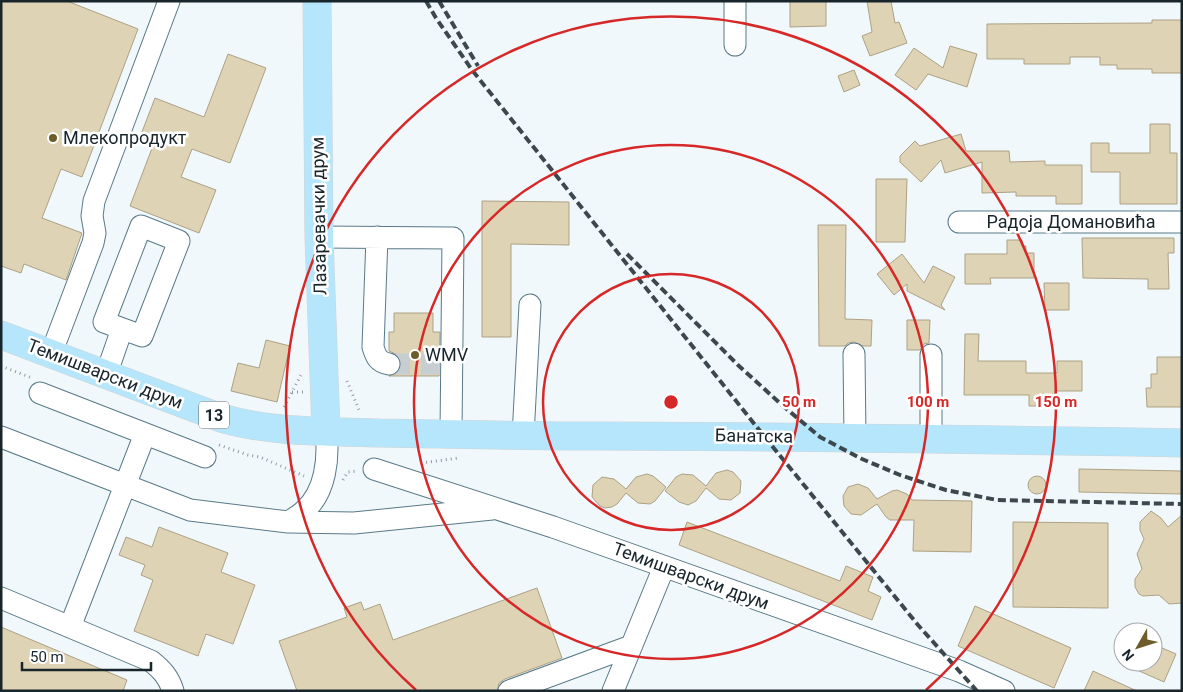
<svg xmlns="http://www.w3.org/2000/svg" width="1183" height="692" viewBox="0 0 1183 692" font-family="Roboto,sans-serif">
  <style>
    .building { fill: #dfd3b5; stroke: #aca184 }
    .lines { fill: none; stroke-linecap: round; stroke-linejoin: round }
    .minor-tunnel { stroke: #c6ced1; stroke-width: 21; stroke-dasharray: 21 11; stroke-linecap: butt }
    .minor-casing { stroke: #597987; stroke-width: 23 }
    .major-casing { stroke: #d1d3d5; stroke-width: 29 }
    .path { stroke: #919a9f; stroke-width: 3; stroke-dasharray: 1 4; stroke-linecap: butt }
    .minor { stroke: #fff; stroke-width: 21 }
    .major { stroke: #b5e6fb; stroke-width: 28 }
    .rail { stroke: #3c484e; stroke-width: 4; stroke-dasharray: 8 4; stroke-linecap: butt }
    .ring { fill: none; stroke: #d62828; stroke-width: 2.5 }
    .poi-dot { fill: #6e5c2b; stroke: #fff; stroke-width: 2 }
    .labels { text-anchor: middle; stroke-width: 5; stroke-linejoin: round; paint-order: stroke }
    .shield { fill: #fff; stroke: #5d666b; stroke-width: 1 }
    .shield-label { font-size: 16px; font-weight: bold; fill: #18252b }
    .poi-label { font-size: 18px; fill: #18252b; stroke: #fff; text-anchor: start }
    .street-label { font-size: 18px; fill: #18252b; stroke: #fff }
    .centre { fill: #d62828; stroke: #fff; stroke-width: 2.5 }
    .ring-label { font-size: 15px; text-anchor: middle; font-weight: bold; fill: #d62828; stroke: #fff; stroke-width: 5; stroke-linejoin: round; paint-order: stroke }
  </style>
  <rect width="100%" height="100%" fill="#f1f8fb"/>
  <path class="building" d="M1,1h66l71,28 -56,148 -21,-8 -19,49 40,15 -16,47 -42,-16 -3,9 -20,-7z
    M790,1h36v25l-36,1z
    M867,1h24l4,22 4,-1 8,21 -37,13 -8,-20 10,-4z
    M1152,20h30v53h-30v-4h-35v-4h-17v-8h-30v7h-46v-5h-37v-35l165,-1z
    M950,46l27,8 -10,33 -39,-13 -12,16 -21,-15 19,-27 29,20z
    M228,54l38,14 -36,95 -38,-14 -11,28 35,13 -17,43 -69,-27 24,-63 -14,-6 15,-39 49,19z
    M854,70l6,15 -16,7 -6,-16z
    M1150,124h20v29h7v51h-57v-32h-29v-29h18v10h41z
    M961,134l5,17h43l1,11 35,-1v4h37v39h-26v-8h-40v-4l-34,1v-31l-37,11 -4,-13 -20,22 -21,-20v-6l15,-15 5,5z
    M876,179h31l-2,63h-29z
    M482,201l87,1v43l-58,-1v93h-29z
    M818,225h28l-1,94 27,1 -1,26h-8l-9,-4 -6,1 -3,3h-26z
    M1082,238h92v15h-6l1,36h-21v-10l-65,-1z
    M1007,240h15v6h4v7h8v25h-44l1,6h-26v-30h42z
    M902,254l22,29 9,-17 22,11 -14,28 4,5 -38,-19v-7l-13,11 -17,-21z
    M1044,283h25v27h-24z
    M394,313h39v19h7l-1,44h-50l9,-3 3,-7v-6l-3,-5 -9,-4v-19h5z
    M907,320h23l-1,23 -5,1 -4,6h-13z
    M965,334h14l-1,27h48v12h31v-12h25v30h-27l-1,15h-25v-11h-65z
    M266,340l24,6 -13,56 -46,-11 7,-28 21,5z
    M1157,357h25v50h-35l-1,-19h5v-14h6z
    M1079,469l103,2v23l-103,-2z
    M727,470l6,2 8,9 -1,12 -9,7 -12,-1 -13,-11 -10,13 -8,4 -9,-3 -14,-11 11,-14 6,-3 11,1 13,11 10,-13z
    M647,474l6,2 13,11 -11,14 -5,3 -12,-1 -12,-10 -9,11 -5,3 -7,1 -5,-2 -8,-9 1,-12 9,-8 12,2 12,10 10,-12z
    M1028 485a9 9 0 1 1 18 0a9 9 0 1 1-18 0Z
    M858,484l10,4 9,11 15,-8 5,-1 10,4 5,6 60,1 -1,51 -58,-1 1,-31h-24l-4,-3 -9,-13 -16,11 -10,-1 -7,-8 -1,-10 5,-9z
    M1151,511l10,7 7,9 14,-12v88l-13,1 -10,-9 -16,1 -4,-2 -4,-7v-8l7,-10 -5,-15 7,-15 -4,-9v-8z
    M687,522l153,59 6,-15 27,11 -5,14 13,6 -9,23 -193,-75z
    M1013,522l95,1v85l-95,-1z
    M159,527l69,26 -7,19 34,13 -22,59 -27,-10 -8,22 -64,-25 19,-51 -12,-5 4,-10 -26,-10 7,-18 26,10z
    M537,588l25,70 -57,21 -6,4 -2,8h-200l-18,-50 68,-24 -3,-9 17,-6 3,8 16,-6 13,36z
    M975,606l96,42 -17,40 -96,-42z
    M1,627l126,53 -4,11h-122z
    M1153,644l23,10 -12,28 -45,-20h34z
    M1093,671l44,20h-53z"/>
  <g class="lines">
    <path class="minor-tunnel" d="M389,364h51"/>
    <defs>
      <path id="minor" d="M735,1v44
        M959,222h223
        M141,226l38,15 -37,95 -38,-14z
        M319,237l134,1 -2,196
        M377,237l-4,110c3,10 5,15 16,17
        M51,354l42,-111 2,-10 -3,-17 2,-15 75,-200
        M854,354l1,84
        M931,355v84
        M106,375l16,-46
        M40,393l165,64
        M523,436l7,-131
        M1,437l189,73 98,12 66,1 138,-14
        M374,469l179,58 406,144 45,20
        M288,522c5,-3 11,-6 16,-11 22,-19 25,-53 22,-80
        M1,598l150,63c10,8 18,16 22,30
        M70,627l75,-193
        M509,691l122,-45
        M613,691l51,-124"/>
      <path id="major" d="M317,1l2,236 7,194
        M1,335l220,83c52,15 106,13 159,15 72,1 144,3 217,3 195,0 390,4 585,7"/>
    </defs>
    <use href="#minor" class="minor-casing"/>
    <use href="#major" class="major-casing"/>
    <path class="path" d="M1,366l31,12
      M347,381l12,29
      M292,392h12
      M284,407l18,-34
      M219,445l29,10 12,2 44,19
      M421,463l38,-5
      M343,480l5,-8 9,-1"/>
    <use href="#minor" class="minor"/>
    <use href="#major" class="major"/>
    <path class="rail" d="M426,1l10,17 36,52 292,366 154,189 59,66
      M439,1l39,65
      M627,254l112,112 43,39 38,32 42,22 38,16 46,15 51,10 185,4"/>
  </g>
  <g class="ring">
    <circle cx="671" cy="402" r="128"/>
    <circle cx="671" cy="402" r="257"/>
    <path d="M416 690A385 385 0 1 1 926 690"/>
  </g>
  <g class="poi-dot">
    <circle cx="53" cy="138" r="5"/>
    <circle cx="415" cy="355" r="5"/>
  </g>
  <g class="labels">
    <rect class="shield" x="199" y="401.5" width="30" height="27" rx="4"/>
    <g class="shield-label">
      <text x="214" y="421">13</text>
    </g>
    <g class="poi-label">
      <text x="63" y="144">Млекопродукт</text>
      <text x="425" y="361">WMV</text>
    </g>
    <g class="street-label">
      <text transform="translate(319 216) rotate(-91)" y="6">Лазаревачки друм</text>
      <text x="1071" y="228">Радоја Домановића</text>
      <text transform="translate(105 374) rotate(21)" y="6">Темишварски друм</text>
      <text transform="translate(754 436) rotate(1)" y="6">Банатска</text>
      <text transform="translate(691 576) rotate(20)" y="6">Темишварски друм</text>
    </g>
  </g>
  <circle cx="671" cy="402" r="8" class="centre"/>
  <g class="ring-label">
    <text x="799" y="407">50 m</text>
    <text x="928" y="407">100 m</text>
    <text x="1056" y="407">150 m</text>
  </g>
  <rect width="1183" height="692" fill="none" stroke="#18252b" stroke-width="5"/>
  <g transform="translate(1138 647) rotate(231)"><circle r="24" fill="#ffffff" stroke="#a3a8aa"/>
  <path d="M0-4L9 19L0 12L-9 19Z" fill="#6e5c2b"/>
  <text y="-8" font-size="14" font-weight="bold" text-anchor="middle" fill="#18252b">N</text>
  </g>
  <path d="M22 662v8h129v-8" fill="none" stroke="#18252b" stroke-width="2.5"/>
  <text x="30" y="662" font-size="15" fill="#18252b" stroke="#ffffff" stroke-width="4" paint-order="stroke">50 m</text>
</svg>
